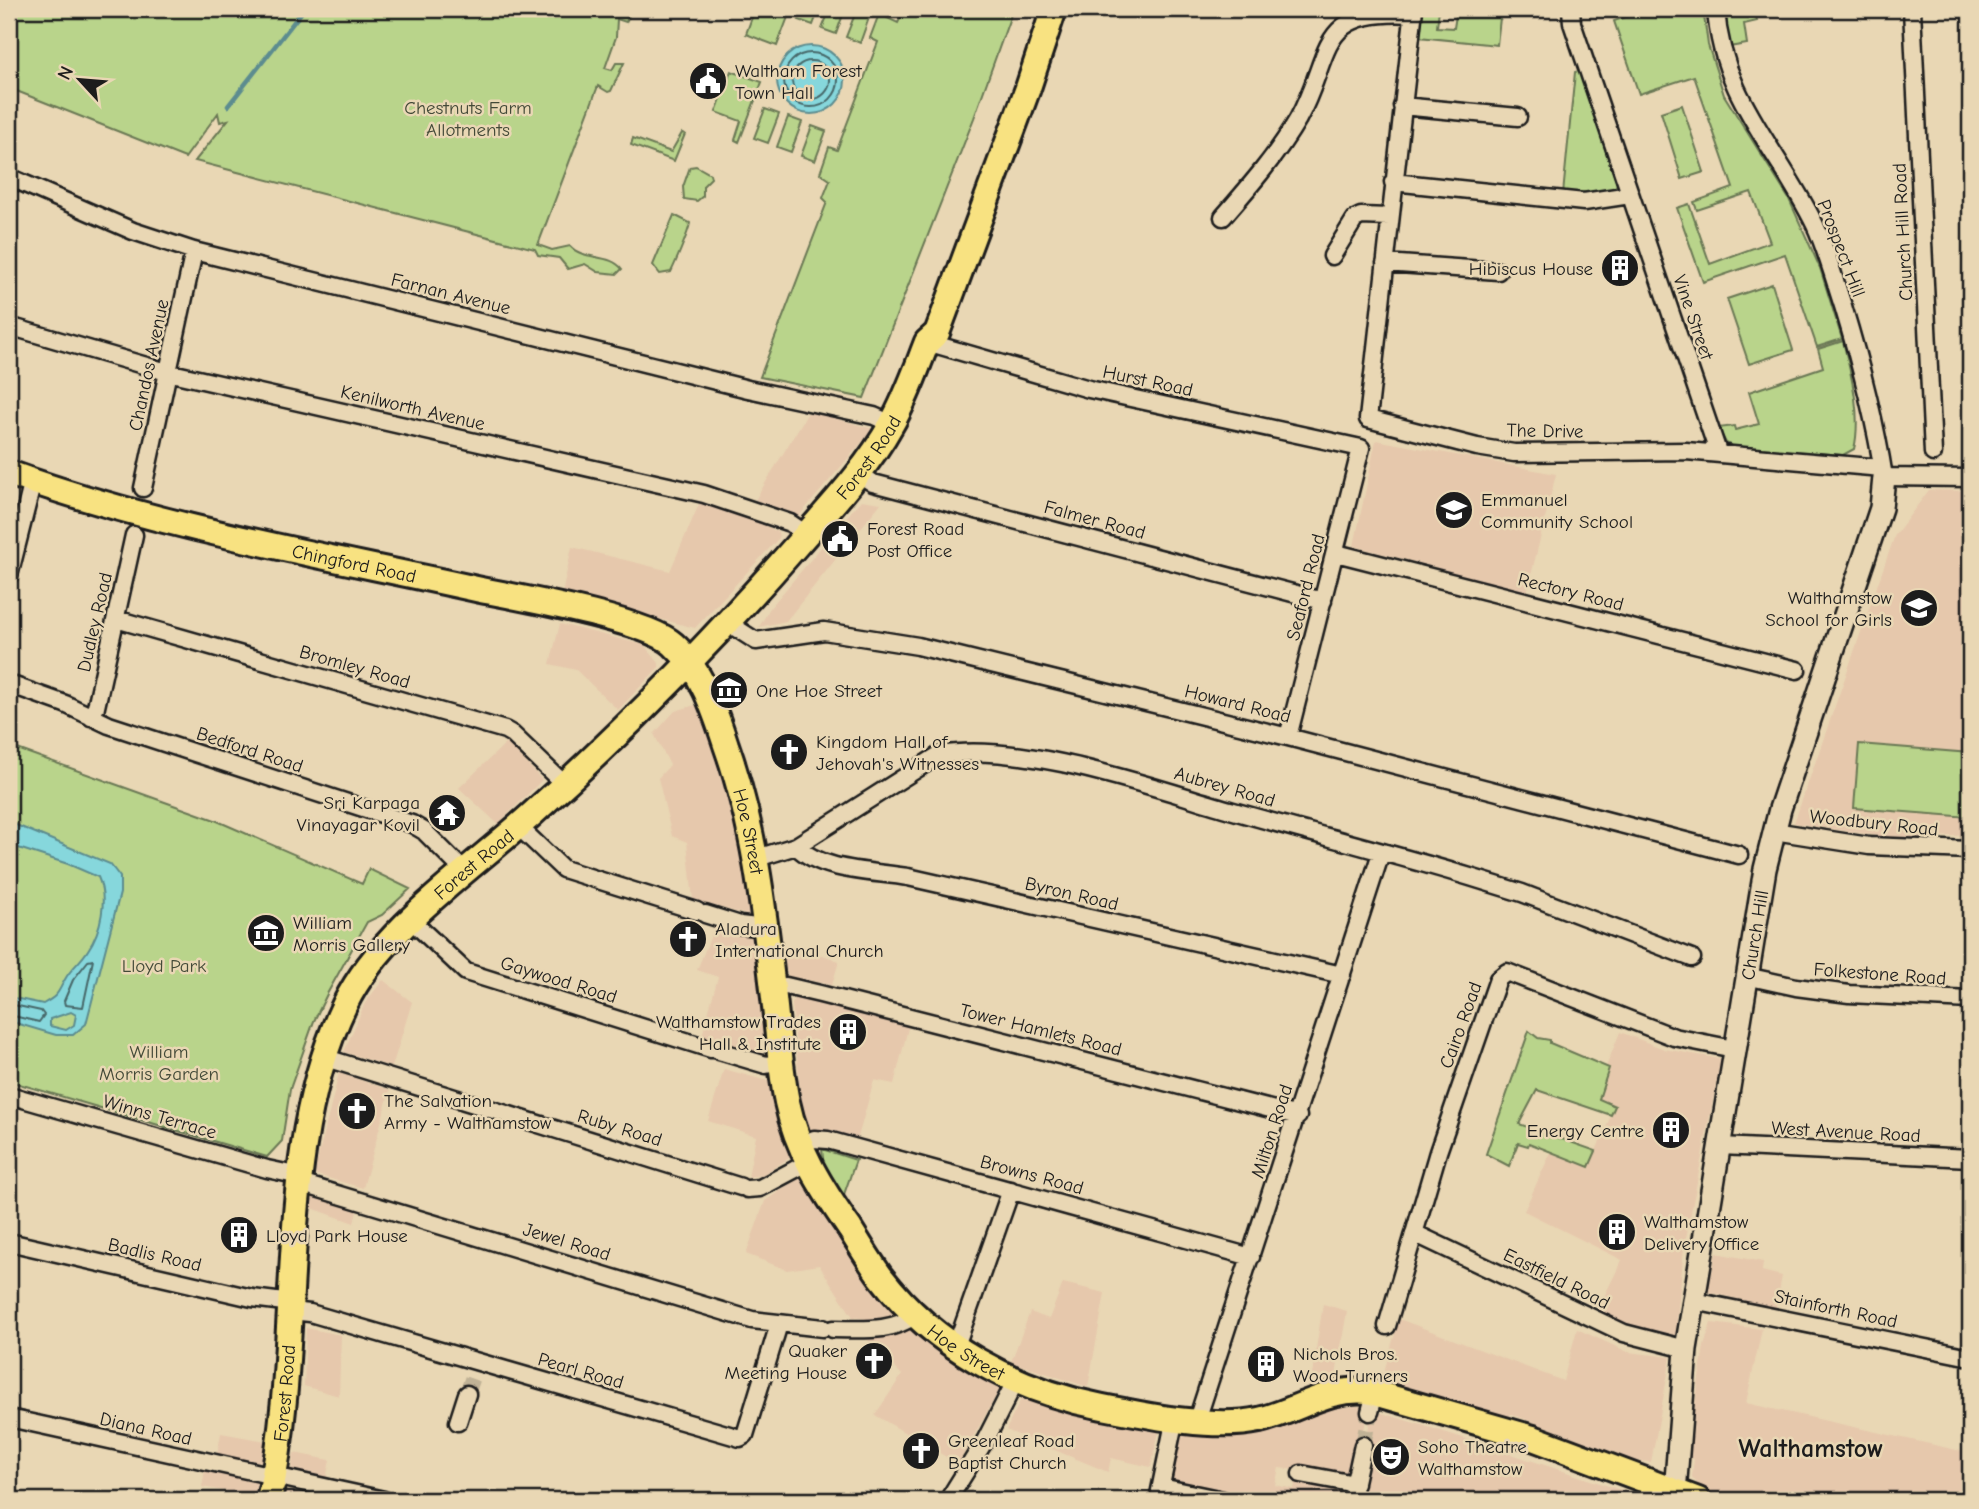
<svg xmlns="http://www.w3.org/2000/svg" width="1979" height="1509" viewBox="0 0 1979 1509" font-family="'Comic Neue',sans-serif">
  <style>
    .built { fill: #e6c8ac }
    .green { fill: #b9d48b; stroke: #6a7854; stroke-width: 2 }
    .water { fill: #86d7dc; stroke: #5c8c8f; stroke-width: 2; fill-rule: evenodd }
    .lines { fill: none; stroke-linecap: round; stroke-linejoin: round }
    .shore { stroke: #466769; stroke-width: 2 }
    .stream { stroke: #5c8c8f; stroke-width: 4.5 }
    .street-tunnel { stroke: #c0b296; stroke-width: 16; stroke-dasharray: 16 8; stroke-linecap: butt }
    .street-casing { stroke: #1c1c1c; stroke-width: 21 }
    .secondary-casing { stroke: #1c1c1c; stroke-width: 26 }
    .primary-casing { stroke: #1c1c1c; stroke-width: 30 }
    .street { stroke: #e9d7b4; stroke-width: 16 }
    .secondary { stroke: #e9d7b4; stroke-width: 21 }
    .primary { stroke: #f8e281; stroke-width: 24 }
    .labels { text-anchor: middle; stroke-width: 5; stroke-linejoin: round; paint-order: stroke }
    .poi-label { font-size: 19px; fill: #1c1c1c; stroke: #e9d7b4; text-anchor: start }
    .park-label { font-size: 19px; fill: #434a38; stroke: #e9d7b4 }
    .street-label { font-size: 19px; fill: #1c1c1c; stroke: #e9d7b4 }
    .district-label { font-size: 26px; font-weight: bold; fill: #1c1c1c; stroke: #e9d7b4 }
  </style>
  <rect width="100%" height="100%" fill="#e9d7b4"/>
  <filter id="ink" filterUnits="userSpaceOnUse"><feTurbulence type="fractalNoise" baseFrequency=".0143" numOctaves="2"/><feDisplacementMap in="SourceGraphic" scale="14" xChannelSelector="R" yChannelSelector="G"/><feConvolveMatrix kernelMatrix="1 2 1 2 8 2 1 2 1" color-interpolation-filters="sRGB"/></filter>
  <g filter="url(#ink)">
    <path class="built" d="M809,411l64,18 -74,87 -44,-16z
      M1376,440l180,34 -29,118 -173,-46z
      M1929,490l41,1v344l-72,4 -104,-16 101,-288z
      M861,500l20,3 -95,118 -27,6 11,-19z
      M700,502l49,16 29,14 1,6 -84,90 -133,-34 10,-47 98,24z
      M560,624l84,21 15,18v4l-41,43 -42,-40 -26,-6z
      M699,704l33,88 22,125 -61,-17 -6,-58 -15,-6 -14,-58 12,-13 -16,-31 21,-23z
      M507,742l35,38 -44,44 -39,-36z
      M716,923l41,13 11,108 -6,9 -60,-17 16,-59 -21,-7z
      M781,950l42,5 16,6 -7,24 -44,-9z
      M383,980l29,22 -20,65 -48,-15 21,-49z
      M796,995l113,29 -15,60 -20,-4 -17,61 -50,-13 -5,-15 -10,-109z
      M1620,1032l44,17 57,10 -37,189 -9,92 -34,-7 -44,-22 25,-51 -98,-49 27,-59 38,15 26,-61 -21,-9z
      M724,1069l51,14 19,72 -32,20 -14,2 8,-41 -48,-15z
      M339,1073l51,17 -27,98 -49,-14z
      M803,1175l95,135 -6,6 -19,4 -20,-3 -34,-52 -32,5 -41,-16 19,-53z
      M311,1193l47,14 -4,16 -45,-16z
      M1716,1253l47,9 -1,9 20,5 -6,32 -68,-16z
      M1063,1283l42,10 -17,94 -77,-25 19,-50 19,7z
      M1323,1304l24,7 -12,70 -25,7z
      M1399,1319l164,62 14,-52 51,23 43,5 -20,105 -15,-1 -125,-47 -5,6 -126,-34z
      M1711,1323l51,6 -16,74 224,50v47h-220l-47,-9 -11,-14 2,-18 -5,-2 1,-19 14,-92z
      M915,1325l57,45 29,17 -43,77 -83,-49 27,-40 -35,-36 32,-4z
      M306,1328l35,7 -2,61 -35,-10z
      M1022,1397l61,16 77,14 -9,40 -40,-9 -3,14 -102,-42z
      M1353,1406l16,1 -15,70 -75,-9 -4,17 19,4 2,-11 50,9 -3,13h-175l14,-70 55,6 52,-12 35,-14z
      M1372,1410l85,26 194,64h-296z
      M221,1433l45,8 -4,21 -45,-7z
      M294,1453l36,7 -4,19 -35,-7z
      M205,1470l54,12 -3,15 -54,-10z
      M285,1491l48,9h-50z"/>
    <path class="green" d="M9,9h623l-6,13 -9,-3 -1,18 -11,31 7,2 4,-7h8l-13,28 -3,1 -10,-6 -60,159 14,5 18,-4c13,15 40,7 52,23l-5,5 -19,-2 -13,-8 -17,5 -9,-11 -21,-3 -3,-6 -340,-88 33,-41 -8,2 -2,-9 -33,45 -176,-70z
      M755,9h36l-14,37 -31,-12z
      M804,9h15l-6,16 -14,-5z
      M830,9h15l-9,25 -14,-5z
      M857,9l14,3 -11,31 -14,-6z
      M905,9h108l-39,109 -110,280 -104,-21 67,-175 -4,-4 7,-18 -10,-7 9,-26 8,3 41,-108 -8,-4 9,-24 19,9z
      M1422,9h17l-2,18 17,1 2,-13 9,1 1,-7h35l-4,36 -78,-8z
      M1649,9h54l5,36 16,50 65,104 31,69 22,71 -25,8 -32,-93 -82,28 -26,-74 12,-4 21,60 60,-22 -19,-50 -54,18 -3,-8 39,-14 -39,-112 -55,18 -25,-73z
      M1723,9h32l2,12 -13,3 3,20 -18,3z
      M731,71l31,11 -23,60 -4,-2 6,-19 -25,-9z
      M1579,71l38,113 -3,5 -30,7 -21,-2 12,-122z
      M1682,105l22,67 -22,7 -21,-67z
      M765,109l14,5 -11,29 -14,-5z
      M788,117l14,5 -11,30 -14,-5z
      M812,126l14,5 -11,30 -14,-5z
      M682,133l3,1 -11,27 -43,-16 2,-7 38,14z
      M696,166l14,8 1,4 -8,8v10l-6,5 -13,-2 -1,-12 7,-20z
      M674,215l16,8c-1,8 -15,41 -19,49l-11,2 -7,-9z
      M1772,284l21,66 -44,14 -22,-65z
      M1843,341c8,33 19,74 11,108l-11,6 -107,-7 -10,-5 -8,-15 16,-2 1,4 24,-6 -10,-32 74,-25 -5,-18z
      M1859,744l111,9 -1,64 -115,-9z
      M9,746l206,74 147,64 7,-15 41,20 -28,26 -15,7 -40,72 -13,27 -24,68 -8,52 -15,16 -258,-76z
      M1529,1031l9,7 12,2v3l59,25 -10,31 16,7 -4,9 -74,-25 -18,34 77,27 -7,16 -60,-24 -1,3 -10,-3 -9,23 -23,-12z
      M822,1149l34,11 -14,40 -18,-33z"/>
    <path class="water" d="M777 80a34 34 0 1 1 68 0a34 34 0 1 1-68 0Z
      M9,822l101,42 10,13v16l-34,131 -13,11h-17l-47,-14v-24l34,7c18,-10 14,-12 24,-28 6,-9 15,-16 21,-26 13,-19 20,-51 10,-73l-30,-13 -59,-19zM71,1012l5,3 -2,10 -8,5 -16,-4v-7z"/>
    <g class="lines">
      <path class="shore" d="M784 80a27 27 0 1 1 54 0a27 27 0 1 1-54 0Z
        M792 80a19 19 0 1 1 38 0a19 19 0 1 1-38 0Z
        M93,960l-10,47 -18,-2 -1,-4 9,-21 15,-19z
        M9,1004l32,7 3,4 -5,7 -30,-7"/>
      <path class="stream" d="M228,106l76,-97"/>
      <path class="street-tunnel" d="M467,1394l7,-20
        M1363,1445l7,-33"/>
      <defs>
        <path id="street" d="M1414,9l-46,410 109,28 37,6 172,-2 196,17
          M1571,9l1,14 146,429
          M1716,9c5,87 63,141 99,216 12,26 19,54 28,81 17,56 32,113 41,171l86,1
          M1912,9l21,444
          M1402,106l116,11
          M9,177l124,54 61,20 554,138 126,27 18,8
          M1393,182l191,20 46,-7
          M1223,217c27,-31 54,-62 75,-98 36,-66 16,-111 115,-105
          M1332,256l23,-37 6,-3 28,1
          M1385,263l113,8
          M9,326l158,46 537,122 86,29 16,11
          M927,342l162,47 272,59 -73,289
          M858,473l15,10 450,118
          M143,488l51,-237
          M1336,553l461,117
          M9,576l24,-95
          M116,619l389,111 7,4 53,51
          M728,623l28,18 68,-10 94,15 370,91 451,118
          M9,684l56,20 44,21 303,99 12,7 42,42
          M91,717l5,-10 38,-172
          M518,826l45,43 134,42
          M1774,831l95,15 101,4
          M796,846c26,26 77,25 112,31l434,98
          M757,858l39,-12 143,-91c83,-14 209,31 291,55 80,23 160,43 240,67l52,16 170,65
          M705,914l35,11 25,3
          M412,921l54,51 245,77
          M1746,976l50,11 53,7 121,6
          M773,987l13,-1 34,8 478,122
          M719,1051l47,14 15,-3
          M326,1058l415,129
          M9,1095l258,74 33,7
          M800,1145l14,-6 14,1 423,117
          M1721,1146l249,12
          M300,1183l452,137 71,8
          M747,1189l13,-1 47,-25
          M1414,1233l210,100 62,16
          M9,1242l243,56 40,5
          M1694,1301l276,56
          M291,1311l19,2 430,125 5,-3 34,-111
          M1387,1326l51,-174 60,-173 9,-7 167,65 60,12
          M833,1329c29,0 58,4 82,-14
          M956,1346l55,-156
          M1370,1412l5,-19
          M9,1418l375,82
          M1197,1420l184,-567
          M458,1422l9,-28
          M1301,1474l54,10
          M1161,1487l62,13
          M948,1500l38,-61 29,-57
          M1158,1500l17,-82
          M1351,1500l12,-55"/>
        <g id="secondary">
          <path id="s1" d="M1675,1493l11,-144 79,-480 15,-60 101,-301 3,-31"/>
        </g>
        <g id="primary">
          <path id="s2" d="M9,473c152,55 314,82 472,117 41,8 165,30 192,54 28,25 42,67 53,101 29,82 38,166 48,253 4,34 6,70 13,104 10,48 35,87 63,127 10,16 20,33 31,48 53,69 133,112 217,129 46,9 116,24 161,14 40,-9 66,-33 109,-29l165,47 165,62"/>
          <path id="s3" d="M269,1500c36,-160 4,-347 76,-496 36,-74 125,-134 186,-189 94,-84 182,-174 265,-269 33,-38 70,-76 95,-121 15,-26 25,-55 36,-83l10,-9 91,-245 26,-79"/>
        </g>
      </defs>
      <use href="#street" class="street-casing"/>
      <use href="#secondary" class="secondary-casing"/>
      <use href="#primary" class="primary-casing"/>
      <use href="#street" class="street"/>
      <use href="#secondary" class="secondary"/>
      <use href="#primary" class="primary"/>
    </g>
  </g>
  <defs>
    <symbol id="civic-disc" viewBox="-11 -11 22 22"><circle r="9.5" fill="#1c1c1c" stroke="#e9d7b4"/><path d="M-.6-6.5H3V-4.5H.6V-3L4-1V1h2V6H-6V1h2V-1L-.6-3ZM-1.2 2.5V6h2.4V2.5Z" fill="#fff"/></symbol>
    <symbol id="building-disc" viewBox="-11 -11 22 22"><circle r="9.5" fill="#1c1c1c" stroke="#e9d7b4"/><path d="M-4-6H4V6H1V3H-1V6H-4ZM-2.5-4.3h1.7v1.8h-1.7ZM.8-4.3h1.7v1.8H.8ZM-2.5-1h1.7V.8h-1.7ZM.8-1h1.7V.8H.8Z" fill="#fff"/></symbol>
    <symbol id="school-disc" viewBox="-11 -11 22 22"><circle r="9.5" fill="#1c1c1c" stroke="#e9d7b4"/><path d="M0-5L7-2L0 1L-7-2ZM-4 1L0 2.5L4 1V4Q0 6-4 4Z" fill="#fff"/></symbol>
    <symbol id="museum-disc" viewBox="-11 -11 22 22"><circle r="9.5" fill="#1c1c1c" stroke="#e9d7b4"/><path d="M0-6L6-3V-2H-6V-3ZM-5-1h2V3h-2ZM-1-1h2V3h-2ZM3-1h2V3H3ZM-6 4H6V6H-6Z" fill="#fff"/></symbol>
    <symbol id="church-disc" viewBox="-11 -11 22 22"><circle r="9.5" fill="#1c1c1c" stroke="#e9d7b4"/><path d="M-1.2-6h2.4v3.5h3.3v2.4h-3.3V6h-2.4V-.1h-3.3v-2.4h3.3Z" fill="#fff"/></symbol>
    <symbol id="temple-disc" viewBox="-11 -11 22 22"><circle r="9.5" fill="#1c1c1c" stroke="#e9d7b4"/><path d="M0-6L5-2H3V0L6.5 2.5H4V6H1.5V3h-3V6H-4V2.5H-6.5L-3 0V-2H-5Z" fill="#fff"/></symbol>
    <symbol id="theatre-disc" viewBox="-11 -11 22 22"><circle r="9.5" fill="#1c1c1c" stroke="#e9d7b4"/><path d="M-5-5.5Q0-4 5-5.5V0Q5 5 0 6Q-5 5-5 0ZM-3.3-2.5H-1v1.5H-3.3ZM1-2.5H3.3v1.5H1ZM-2.8 1Q0 5.5 2.8 1Z" fill="#fff"/></symbol>
  </defs>
  <g fill-rule="evenodd">
    <use href="#civic-disc" x="686" y="59" width="44" height="44"/>
    <use href="#building-disc" x="1598" y="246" width="44" height="44"/>
    <use href="#school-disc" x="1432" y="488" width="44" height="44"/>
    <use href="#civic-disc" x="818" y="517" width="44" height="44"/>
    <use href="#school-disc" x="1897" y="586" width="44" height="44"/>
    <use href="#museum-disc" x="707" y="668" width="44" height="44"/>
    <use href="#church-disc" x="767" y="730" width="44" height="44"/>
    <use href="#temple-disc" x="425" y="791" width="44" height="44"/>
    <use href="#museum-disc" x="244" y="911" width="44" height="44"/>
    <use href="#church-disc" x="666" y="917" width="44" height="44"/>
    <use href="#building-disc" x="826" y="1010" width="44" height="44"/>
    <use href="#church-disc" x="335" y="1089" width="44" height="44"/>
    <use href="#building-disc" x="1649" y="1108" width="44" height="44"/>
    <use href="#building-disc" x="1595" y="1210" width="44" height="44"/>
    <use href="#building-disc" x="217" y="1213" width="44" height="44"/>
    <use href="#church-disc" x="852" y="1339" width="44" height="44"/>
    <use href="#building-disc" x="1244" y="1342" width="44" height="44"/>
    <use href="#church-disc" x="899" y="1429" width="44" height="44"/>
    <use href="#theatre-disc" x="1369" y="1435" width="44" height="44"/>
  </g>
  <g class="labels">
    <g class="poi-label">
      <text x="735" y="77">Waltham Forest<tspan x="735" dy="22">Town Hall</tspan></text>
      <text x="1593" y="275" text-anchor="end">Hibiscus House</text>
      <text x="1481" y="506">Emmanuel<tspan x="1481" dy="22">Community School</tspan></text>
      <text x="867" y="535">Forest Road<tspan x="867" dy="22">Post Office</tspan></text>
      <text x="1892" y="604" text-anchor="end">Walthamstow<tspan x="1892" dy="22">School for Girls</tspan></text>
      <text x="756" y="697">One Hoe Street</text>
      <text x="816" y="748">Kingdom Hall of<tspan x="816" dy="22">Jehovah's Witnesses</tspan></text>
      <text x="420" y="809" text-anchor="end">Sri Karpaga<tspan x="420" dy="22">Vinayagar Kovil</tspan></text>
      <text x="293" y="929">William<tspan x="293" dy="22">Morris Gallery</tspan></text>
      <text x="715" y="935">Aladura<tspan x="715" dy="22">International Church</tspan></text>
      <text x="821" y="1028" text-anchor="end">Walthamstow Trades<tspan x="821" dy="22">Hall &amp; Institute</tspan></text>
      <text x="384" y="1107">The Salvation<tspan x="384" dy="22">Army - Walthamstow</tspan></text>
      <text x="1644" y="1137" text-anchor="end">Energy Centre</text>
      <text x="1644" y="1228">Walthamstow<tspan x="1644" dy="22">Delivery Office</tspan></text>
      <text x="266" y="1242">Lloyd Park House</text>
      <text x="847" y="1357" text-anchor="end">Quaker<tspan x="847" dy="22">Meeting House</tspan></text>
      <text x="1293" y="1360">Nichols Bros.<tspan x="1293" dy="22">Wood Turners</tspan></text>
      <text x="948" y="1447">Greenleaf Road<tspan x="948" dy="22">Baptist Church</tspan></text>
      <text x="1418" y="1453">Soho Theatre<tspan x="1418" dy="22">Walthamstow</tspan></text>
    </g>
    <g class="park-label">
      <text x="468" y="114">Chestnuts Farm<tspan x="468" dy="22">Allotments</tspan></text>
      <text x="164" y="972">Lloyd Park</text>
      <text x="159" y="1058">William<tspan x="159" dy="22">Morris Garden</tspan></text>
    </g>
    <g class="street-label">
      <text transform="translate(1902 232) rotate(-93)" y="7">Church Hill Road</text>
      <text transform="translate(1842 248) rotate(69)" y="7">Prospect Hill</text>
      <text transform="translate(451 293) rotate(14)" y="7">Farnan Avenue</text>
      <text transform="translate(1694 317) rotate(71)" y="7">Vine Street</text>
      <text transform="translate(148 365) rotate(-78)" y="7">Chandos Avenue</text>
      <text transform="translate(1148 380) rotate(12)" y="7">Hurst Road</text>
      <text transform="translate(413 407) rotate(13)" y="7">Kenilworth Avenue</text>
      <text transform="translate(1545 430) rotate(1)" y="7">The Drive</text>
      <text dy="7" stroke="none"><textPath href="#s3" startOffset="1264">Forest Road</textPath></text>
      <text transform="translate(1095 519) rotate(15)" y="7">Falmer Road</text>
      <text dy="7" stroke="none"><textPath href="#s2" startOffset="357">Chingford Road</textPath></text>
      <text transform="translate(1305 587) rotate(-76)" y="7">Seaford Road</text>
      <text transform="translate(1571 591) rotate(14)" y="7">Rectory Road</text>
      <text transform="translate(94 622) rotate(-77)" y="7">Dudley Road</text>
      <text transform="translate(355 666) rotate(16)" y="7">Bromley Road</text>
      <text transform="translate(1238 703) rotate(14)" y="7">Howard Road</text>
      <text transform="translate(250 749) rotate(18)" y="7">Bedford Road</text>
      <text transform="translate(1225 786) rotate(16)" y="7">Aubrey Road</text>
      <text transform="translate(1874 822) rotate(6)" y="7">Woodbury Road</text>
      <text dy="7" stroke="none"><textPath href="#s2" startOffset="892">Hoe Street</textPath></text>
      <text dy="7" stroke="none"><textPath href="#s3" startOffset="696">Forest Road</textPath></text>
      <text transform="translate(1072 893) rotate(13)" y="7">Byron Road</text>
      <text dy="7" stroke="none"><textPath href="#s1" startOffset="564">Church Hill</textPath></text>
      <text transform="translate(1880 973) rotate(4)" y="7">Folkestone Road</text>
      <text transform="translate(559 979) rotate(17)" y="7">Gaywood Road</text>
      <text transform="translate(1460 1025) rotate(-70)" y="7">Cairo Road</text>
      <text transform="translate(1041 1029) rotate(14)" y="7">Tower Hamlets Road</text>
      <text transform="translate(160 1116) rotate(16)" y="7">Winns Terrace</text>
      <text transform="translate(620 1127) rotate(17)" y="7">Ruby Road</text>
      <text transform="translate(1271 1131) rotate(-72)" y="7">Milton Road</text>
      <text transform="translate(1846 1131) rotate(3)" y="7">West Avenue Road</text>
      <text transform="translate(1032 1174) rotate(15)" y="7">Browns Road</text>
      <text transform="translate(567 1241) rotate(17)" y="7">Jewel Road</text>
      <text transform="translate(155 1254) rotate(13)" y="7">Badlis Road</text>
      <text transform="translate(1557 1278) rotate(26)" y="7">Eastfield Road</text>
      <text transform="translate(1836 1308) rotate(12)" y="7">Stainforth Road</text>
      <text dy="7" stroke="none"><textPath href="#s2" startOffset="1480">Hoe Street</textPath></text>
      <text transform="translate(581 1370) rotate(16)" y="7">Pearl Road</text>
      <text dy="7" stroke="none"><textPath href="#s3" startOffset="108">Forest Road</textPath></text>
      <text transform="translate(146 1428) rotate(13)" y="7">Diana Road</text>
    </g>
    <g class="district-label">
      <text x="1811" y="1457">Walthamstow</text>
    </g>
  </g>
  <rect width="1979" height="1509" fill="none" stroke="#e9d7b4" stroke-width="35"/>
  <rect x="18" y="18" width="1944" height="1474" fill="none" stroke="#1c1c1c" stroke-width="2.5" filter="url(#ink)"/>
  <g transform="translate(80 80) rotate(296)" stroke="#e9d7b4" stroke-width="5" paint-order="stroke">
  <path d="M0-5L12 26L0 18L-12 26Z" fill="#1c1c1c"/>
  <text y="-10" font-size="19" font-weight="bold" text-anchor="middle" fill="#1c1c1c">N</text>
  </g>
</svg>
